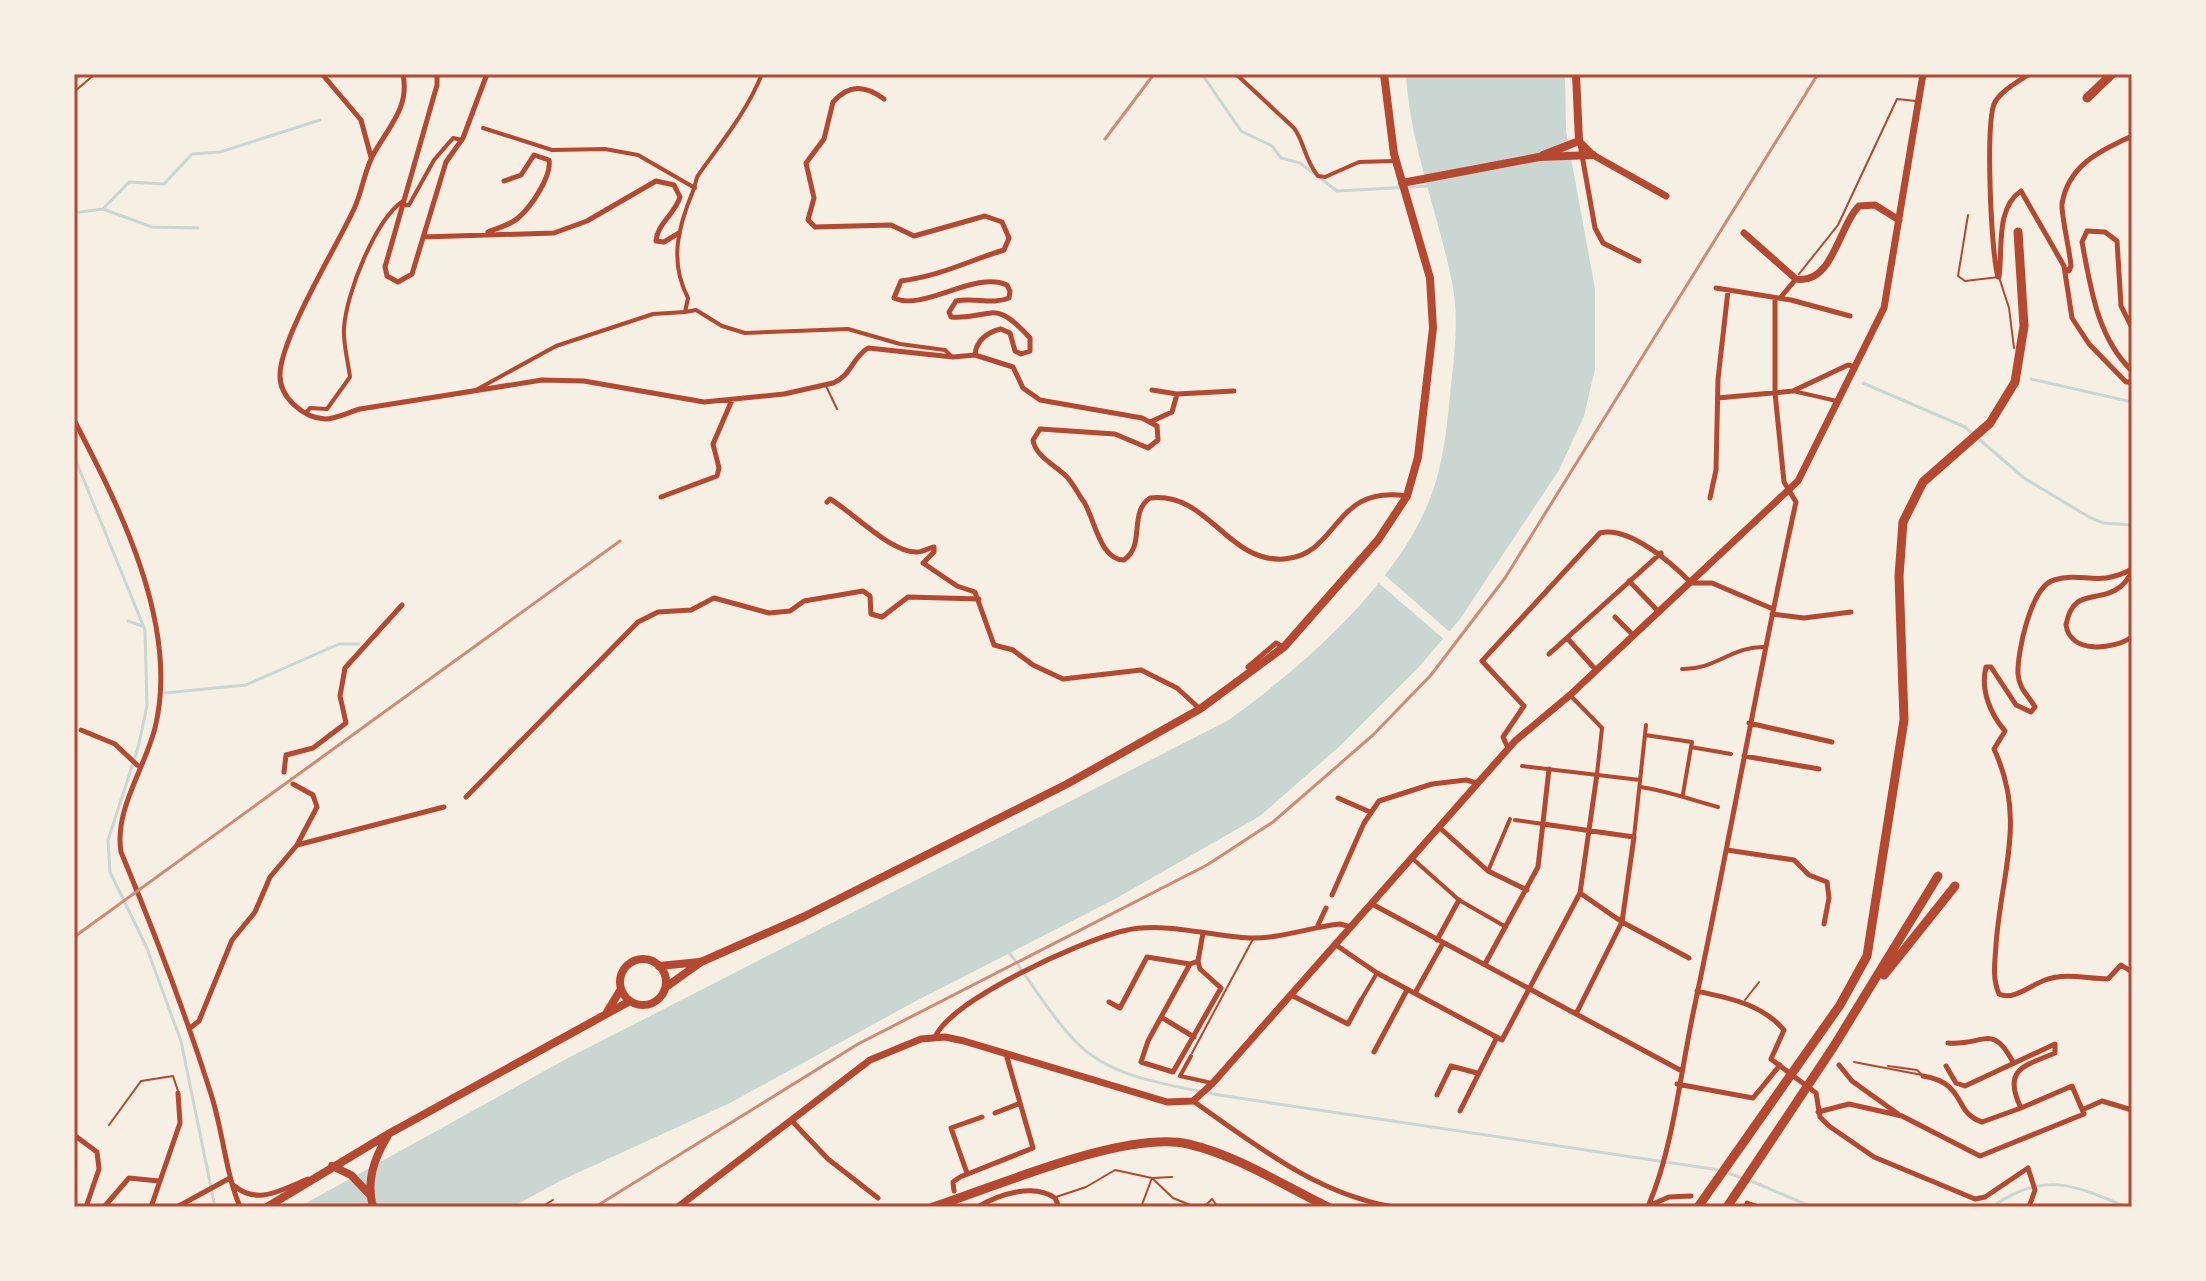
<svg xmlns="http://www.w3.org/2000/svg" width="2206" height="1281" viewBox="0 0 2206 1281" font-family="Roboto,sans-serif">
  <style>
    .water { fill: #c9d6d2 }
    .pier { fill: #f6efe4 }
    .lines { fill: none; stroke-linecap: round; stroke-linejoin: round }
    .stream { stroke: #c9d6d2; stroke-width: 3 }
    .service { stroke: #b5482f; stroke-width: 2 }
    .pedestrian { stroke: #b5482f; stroke-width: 4 }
    .minor { stroke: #b5482f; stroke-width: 5 }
    .secondary { stroke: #b5482f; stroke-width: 7 }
    .primary { stroke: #b5482f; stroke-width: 8 }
    .motorway { stroke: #b5482f; stroke-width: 9 }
    .rail { stroke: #cf8b77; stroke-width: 3 }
    .neatline { fill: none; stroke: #b5482f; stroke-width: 3 }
  </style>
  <rect width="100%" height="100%" fill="#f6efe4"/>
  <path class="water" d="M1406,74h159l1,57 29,158v80l-11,47 -25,54 -99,149 -42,49 -77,77 -81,71 -145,83 -201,103 -184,101 -168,77 -50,27h-213l269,-149 659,-337c77,-55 182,-146 209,-240 9,-30 12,-65 15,-96 4,-34 8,-70 1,-103 -14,-70 -42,-136 -46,-208z"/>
  <path class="pier" d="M1380,571l72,63 -6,7 -72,-62z"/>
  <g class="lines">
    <path class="stream" d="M1202,74l39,57 31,15 9,12 19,5 37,28 92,-5
      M103,209l49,18 46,1
      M74,213l29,-4 26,-27 35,2 28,-30 28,-2 100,-32
      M2031,379l101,23
      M1863,383l102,44 59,51 65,39 14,6 29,2
      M74,456l71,174 2,76 -9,42 -30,92 2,32 36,74 35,95 34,166
      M128,621l14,5
      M165,693l81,-8 93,-41h20
      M1009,952c21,29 42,64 67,90 36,37 95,43 143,53l500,75
      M1726,1172l16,6
      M1749,1180l63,27
      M1992,1207c51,-36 81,-23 134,0"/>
    <path class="service" d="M74,92l21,-18
      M1968,215l-10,61 7,5 34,-4 10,31 5,40
      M1799,274l39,-49 59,-126 19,2
      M826,386l11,23
      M1745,1000l14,-18
      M1192,1053l61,-114
      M1854,1062l68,13
      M1888,1066l29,4 6,6
      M109,1125l32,-44 32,-5 5,15
      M1056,1197l30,-10 29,-17 37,8 21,20 22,9
      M541,1207l12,-7
      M1141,1207l11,-29 20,-1
      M1204,1207l8,-8 6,8"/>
    <path class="pedestrian" d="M762,74c-16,39 -39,66 -63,100 -4,5 -3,11 -6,17 -15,36 -24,71 -5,107l-3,14 11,-2 26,16 23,7 103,-4 52,15 45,6 6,6
      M1236,74l58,54c11,15 10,31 24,48l7,1 34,-15 35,-1
      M483,128l69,22 53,-1 33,6 57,33
      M402,205h7l25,-45 19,-22 9,2
      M476,390l80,-44 97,-32 32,-2
      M1793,391l44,10
      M306,413l4,-5 17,1 23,-32c-2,-16 -7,-33 -6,-49 2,-34 31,-108 59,-127
      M1682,669c33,1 50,-23 83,-22
      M1570,695l32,33 -5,46
      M1645,735l47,7 -1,5 40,7
      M1522,766l118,14
      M1640,787c29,4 51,13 78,20
      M1683,794l8,-47
      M1515,820l28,4
      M1634,837l12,-112
      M1413,859l46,41 47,27
      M1488,871l22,-52
      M1361,1000l16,-27
      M1191,1056l-11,20 32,7"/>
    <path class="minor" d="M322,74l39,46 10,37
      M403,74c7,35 -16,54 -31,83 -8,16 -10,35 -18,52 -17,37 -75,131 -74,167 0,22 24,42 45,43 11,0 24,-7 35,-10l182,-29 42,1 120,21 80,-8 49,-11c18,-7 19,-25 35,-35l85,9 22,-2 38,12 10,21 17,12 102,18 15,8 1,14 -10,8 -33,-14 -75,-5 -7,11c2,16 22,25 33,36 7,7 12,18 18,26 11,18 16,58 40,58 22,-15 4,-47 26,-62 58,-7 77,65 134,61 56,-4 48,-75 123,-63
      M437,74v11l-52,182 2,9 11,6 14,-8 34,-112 17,-24 24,-64
      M884,99c-19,-14 -35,-15 -51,3l-9,37 -18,24 8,35 -6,22 7,7 76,-2 23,11 71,-20 17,6 7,16 -5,12c-36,11 -64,26 -103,31l-7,17c29,14 81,-28 113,-13l3,6 -1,7c-17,7 -35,-1 -53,3l-7,11 2,5c41,3 41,-21 79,21v13l-9,3 -6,-3 -5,-18 -9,-4c-14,3 -25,12 -26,26
      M1580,144l15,84 8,15 36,18
      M488,232c10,-4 22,-7 30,-14 13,-11 34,-42 31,-58l-15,-5 -13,20 -17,6
      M423,237l131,-4 33,-12 69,-40 18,4 6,12c-5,17 -23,27 -24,44l8,1 15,-9
      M2065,269l4,2 2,-5c-1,-14 -10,-52 -9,-62 6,-38 37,-53 68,-67
      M1998,277c-7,-23 -13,-157 -3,-175 7,-12 23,-20 34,-28
      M1999,277c4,-26 -4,-69 22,-86l43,75 8,52 17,26 37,38h6
      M1716,288l75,12 59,16
      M1780,298l16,-19
      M2132,328l-11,-22 -4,-65 -12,-9 -18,-1 -5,11c9,47 15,95 50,129
      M1177,394l57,-3
      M1718,398l75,-7 55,-26 7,2
      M74,420c46,88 106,206 81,308 -10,40 -41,82 -34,124 33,79 64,160 90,242 12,37 14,77 29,113
      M1150,422l22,-10 5,-18 -25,-4
      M661,497l56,-21 2,-8 -6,-24 19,-44
      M1710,498l6,-28 2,-91 10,-88
      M827,502l3,-3c24,14 61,54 87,53 6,0 11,-4 17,-5v5l-11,11 34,23 18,6 19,53 19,5 20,15 30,14 78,-9 36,18 23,21
      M2132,569c-35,19 -48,2 -78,11 -23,6 -37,73 -36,94 1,15 10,21 17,33l-4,5 -15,-7 -25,-38h-5c-6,23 5,48 19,64l-11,18c33,71 7,123 2,196 -1,17 -4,33 3,49 14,7 32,-9 46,-14 22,-8 42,-1 63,-1l13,-14 11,7
      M2132,572c-3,5 -7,12 -12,15 -21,17 -47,-1 -54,38 4,29 47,25 66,12
      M1629,581l30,31
      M1772,614l32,4 47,-6
      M1615,617l18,18
      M1567,638l29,32
      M1549,654l112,-101
      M1248,667l28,-24 7,4
      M1749,723l83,19
      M81,730l34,14 22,21
      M1508,748l-5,-11 21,-31 -42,-45 118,-128c28,-8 73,31 91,50h21l61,26
      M1744,756l75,13
      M284,772l2,-17 27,-7 33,-25 -6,-27 5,-28 57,-63
      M466,797l172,-175 20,-10 33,-2 23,-12 55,15 21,-2 14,-10 59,-10 7,5 1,18 11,3 26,-20 71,2
      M1338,798l32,14
      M1543,824l91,13 -12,85 -46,92
      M1440,828l48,43 39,19
      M297,845l147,-38
      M1727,850l67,10 15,15 18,7 2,16 -5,26
      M1580,893l42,29 67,36
      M1332,895l32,-72 15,-22 53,-17 34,-4 11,3
      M1372,904l308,166
      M1318,925l8,-17
      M1437,940l22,-40
      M1336,945l41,28 125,67 78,-147 17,-119
      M1190,964l-42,77 -7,21 32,10 48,-84 -21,-19 -2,-8
      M1485,964l53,-97 11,-98
      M1697,991c32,7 65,13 87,39l-13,29 45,34 4,24 9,9 45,31 101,42 10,-2 43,-29 7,22 -6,17
      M1415,993l28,-50
      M1293,996l55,28 13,-24
      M1109,1002l11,6 27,-51 43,7 8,-3 5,-28
      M1161,1017l33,20
      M190,1028l9,-7 33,-81 23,-28 15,-35 27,-32 20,-38 -4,-12 -20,-11
      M935,1037c17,-38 146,-96 188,-106 41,-10 86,5 127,7 29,1 61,-11 90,-14l11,3
      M1948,1043c36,3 44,-21 65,19
      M1374,1052l33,-62
      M1839,1065l13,16 46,33
      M1923,1076c44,7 30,37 59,46l39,-14
      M1677,1084l76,14 27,-33
      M1437,1095l14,-29 26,7
      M1193,1101c63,44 123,93 201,106
      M2084,1109l18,-8 30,9
      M1460,1111l37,-74
      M1818,1112l31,-8 53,12 78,40 104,-42 -12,-28 -51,22c-19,-39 3,-42 34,-55v-9l-90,42 -9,-3 -10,-17
      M995,1113l23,-9
      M791,1120l37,39 50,39
      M74,1135l23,17 2,17 -13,38
      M967,1173l-16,-45 31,-11
      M233,1185c25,21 47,5 75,-6
      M954,1191l-1,-9 7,-5 73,-29 -27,-94
      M1747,1203l11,4
      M1649,1204c24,-55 32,-135 45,-195 36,-169 65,-339 102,-507l-12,-20 -9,-89v-95
      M104,1207l25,-29 30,3
      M151,1207l29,-84 -2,-30
      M177,1207l53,-29
      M978,1207c21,-13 56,-24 77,-9l4,9
      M1646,1207l23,-10 22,-1"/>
    <path class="secondary" d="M1579,141l14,14 73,41
      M1744,233l52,46c37,6 42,-52 63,-73l16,-1 24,15
      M678,1207l192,-147 51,-21 24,-2 19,4 203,61 26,-1 19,-17 303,-343 55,-46 228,-214 86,-173 39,-234"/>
    <path class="primary" d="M1543,155l36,-14 -3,-67
      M1402,183l137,-26 54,-2
      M620 982a23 23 0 1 1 46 0a23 23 0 1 1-46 0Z
      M659,966l41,-4
      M666,987l35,-25 102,-45 264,-133 133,-75 84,-62 94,-107 29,-44 11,-39 15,-129 -3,-50 -36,-124 -10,-80
      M607,1012l14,-23
      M332,1166l19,9 19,20
      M267,1207l123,-74 240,-132
      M373,1207c-7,-26 1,-48 14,-70"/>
    <path class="motorway" d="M2087,98l25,-24
      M1884,975l71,-89
      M933,1207c65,-21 192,-77 255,-63 51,12 94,41 140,63
      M1698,1207l142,-202 27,-49 37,-236 -5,-144 4,-54 20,-40 67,-59 25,-41 9,-56 -6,-94
      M1727,1207l107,-161 104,-170"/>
    <path class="rail" d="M1105,139l49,-65
      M74,937l546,-396
      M595,1207l263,-163 349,-179 66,-43 100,-87 58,-60 74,-97 313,-504"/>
  </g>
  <rect width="2206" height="1281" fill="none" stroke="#f6efe4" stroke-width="152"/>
  <rect x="76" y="76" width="2054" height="1129" class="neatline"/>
</svg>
